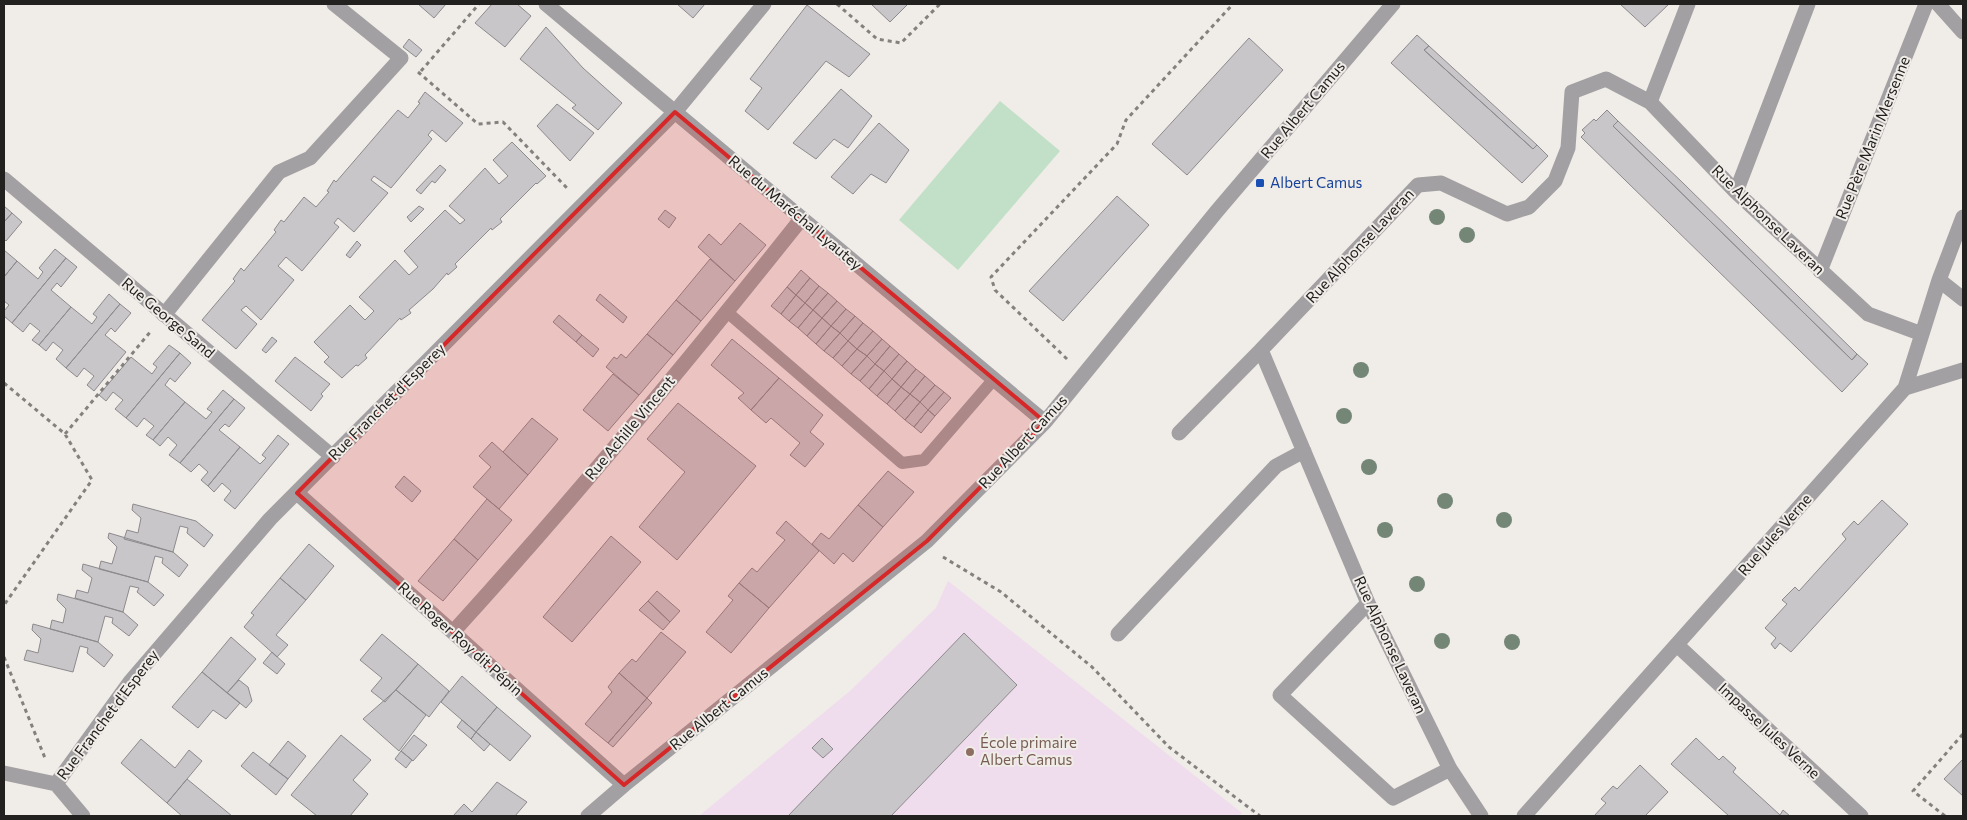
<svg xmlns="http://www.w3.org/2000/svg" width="1967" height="820" viewBox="0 0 1967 820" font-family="Commissioner,sans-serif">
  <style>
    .education { fill: #efdced }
    .green { fill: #c1e0c7 }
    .building { fill: #c9c6ca; stroke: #8d8a8e }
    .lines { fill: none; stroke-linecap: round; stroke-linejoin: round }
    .path { stroke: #83817e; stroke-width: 3; stroke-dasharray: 4 4; stroke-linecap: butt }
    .lane { stroke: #a2a0a2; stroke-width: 12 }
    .street { stroke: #a2a0a2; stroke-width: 15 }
    .tree { fill: #748777 }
    .marked { fill: #d62828; fill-opacity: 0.2; stroke: #d62828; stroke-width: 4; stroke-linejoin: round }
    .transit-dot { fill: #1a4fb4; stroke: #f0ece8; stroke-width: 2 }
    .education-dot { fill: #8d6e63; stroke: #f0ece8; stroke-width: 2 }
    .labels { text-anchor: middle; stroke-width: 4; stroke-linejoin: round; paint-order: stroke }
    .street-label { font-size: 15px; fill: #22211f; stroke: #f0ece8 }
    .transit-label { font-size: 15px; fill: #164399; stroke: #f0ece8; text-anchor: start }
    .education-label { font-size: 15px; fill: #785e54; stroke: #f0ece8; text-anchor: start }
  </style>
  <rect width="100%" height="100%" fill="#f0ece8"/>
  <path class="education" d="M948,581l294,232 -3,3h-540l151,-125 86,-83z"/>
  <path class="green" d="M1000,101l60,50 -102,119 -59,-50z"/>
  <path class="building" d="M418,4h28l-12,14z
    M492,4h25l14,12 -26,31 -30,-24z
    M677,4h28l-12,14z
    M871,4h37l-18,18z
    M1620,4h49l-24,23z
    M807,5l63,49 -21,23 -23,-16 -58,69 -23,-19 17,-23 -12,-9z
    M546,27l37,41 39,35 -24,27 -26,-22 4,-3 -56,-46z
    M1417,35l12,11 -5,4 109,99 4,-4 11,11 -26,27 -131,-120z
    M1249,38l34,32 -96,105 -35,-31z
    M409,39l13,11 -6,7 -13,-10z
    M1429,46l108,99 -4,4 -109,-99z
    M841,89l31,27 -24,32 -14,-9 -18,20 -23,-16z
    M425,92l38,31 -17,19 -14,-12 -4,5 4,4 -41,49 -17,-12 -3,4 17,13 -34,39 -16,-14 -4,5 5,4 -37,44 -16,-14 -8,9 16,14 -33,40 -15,-14 -5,4 16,14 -21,25 -34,-29 33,-39 -2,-2 8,-11 3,3 32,-39 -2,-2 7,-10 3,2 20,-25 12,10 13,-15 -2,-1 7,-11 2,2 62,-72 10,8 12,-15 -2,-1z
    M557,104l37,29 -24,28 -33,-35z
    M1607,110l11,11 -5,5 239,234 5,-6 11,10 -26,28 -261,-255 4,-4 -3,-3 12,-11 2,2z
    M1618,121l65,62 174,171 -5,6 -239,-234z
    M879,123l30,27 -23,33 -15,-9 -18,20 -22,-17z
    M512,142l34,34 -9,8 -1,-1 -36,36 2,3 -10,8 -1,-2 -36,36 2,3 -9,8 -1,-2 -14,16 -24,21 2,3 -10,7 -1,-2 -35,37 2,3 -9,8 -2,-1 -14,13 -18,-16 5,-5 -15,-15 36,-37 15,15 9,-9 -15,-14 36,-37 14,15 9,-8 -14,-16 41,-41 15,14 5,-4 -16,-14 36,-38 14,16 9,-8 -15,-16z
    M440,165l6,5 -11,13 -3,-2 -11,13 -5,-4z
    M1117,196l32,29 -86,96 -34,-30z
    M4,206l8,7 -8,9z
    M419,206l5,3 -13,13 -4,-5z
    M665,210l11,8 -7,10 -11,-9z
    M12,213l10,9 -16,19 -2,-2v-17z
    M740,223l26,22 -31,36 -37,-34 11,-13 12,11z
    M357,241l4,4 -11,13 -4,-3z
    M55,249l11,9 -54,65 -8,-7v-5l5,-6 -5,-4v-24l13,-16 21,18 5,-7 -4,-4z
    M4,250l13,11 -13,16z
    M66,258l11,9 -16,20 -4,-4 -6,7 20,17 -32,38 -7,-5 8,-9 -10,-8 -7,9 -11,-9z
    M710,259l25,22 -34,40 -25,-21z
    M801,270l9,8 -14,17 -9,-8z
    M810,278l9,8 -14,17 -9,-8z
    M819,286l9,7 -15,17 -8,-7z
    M787,287l9,8 -15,19 -10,-8z
    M828,293l9,8 -15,17 -9,-8z
    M109,294l11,10 -54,64 -10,-9 7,-9 -10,-8 -7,9 -7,-6 32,-38 21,17 5,-7 -4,-3z
    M600,294l27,23 -4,6 -27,-23z
    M796,295l9,8 -16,18 -8,-7z
    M676,300l25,21 -28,34 -26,-21z
    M837,301l9,8 -15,17 -9,-8z
    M805,303l8,7 -15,18 -9,-7z
    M120,304l11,9 -16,19 -4,-4 -6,7 21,17 -32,39 -7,-6 7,-9 -10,-8 -7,9 -11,-9z
    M846,309l9,7 -15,17 -9,-7z
    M813,310l9,8 -15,18 -9,-8z
    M559,315l23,20 -6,7 -23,-20z
    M855,316l8,7 -15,18 -8,-8z
    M822,318l9,8 -15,18 -9,-8z
    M863,323l10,8 -16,18 -9,-8z
    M831,326l9,7 -16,18 -8,-7z
    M873,331l9,8 -15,17 -10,-7z
    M840,333l8,8 -15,17 -9,-7z
    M647,334l26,21 -34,40 -33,-28 8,-10 3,2 4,-5 5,4z
    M582,335l17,14 -6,8 -17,-15z
    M272,337l5,4 -11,12 -4,-3z
    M732,339l47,39 -28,32 -13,-12 6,-5 -33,-28z
    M882,339l8,7 -15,18 -8,-8z
    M848,341l9,8 -15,17 -9,-8z
    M169,345l11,8 -54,65 -11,-9 8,-9 -10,-8 -7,9 -7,-6 32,-38 21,17 5,-7 -4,-3z
    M890,346l9,8 -15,17 -9,-7z
    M857,349l10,7 -16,18 -9,-8z
    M180,353l11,10 -16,19 -5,-4 -5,7 20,17 -32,38 -7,-5 8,-9 -10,-8 -7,9 -11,-9z
    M899,354l8,7 -15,18 -8,-8z
    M867,356l8,8 -15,17 -9,-7z
    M295,357l35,27 -9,10 2,2 -12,15 -36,-30z
    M907,361l9,8 -15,18 -9,-8z
    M875,364l9,7 -15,18 -9,-8z
    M916,369l9,7 -15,18 -9,-7z
    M884,371l8,8 -15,17 -8,-7z
    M613,374l26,21 -31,36 -25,-21z
    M925,376l10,9 -15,17 -10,-8z
    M779,378l44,37 -13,17 14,12 -19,23 -15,-12 10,-12 -29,-25 -5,5 -15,-13z
    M892,379l9,8 -14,17 -10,-8z
    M935,385l9,7 -16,18 -8,-8z
    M901,387l9,7 -15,17 -8,-7z
    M223,390l11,9 -54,64 -11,-8 8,-10 -9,-8 -8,9 -7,-6 32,-38 21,17 6,-7 -5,-3z
    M944,392l7,6 -16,18 -7,-6z
    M910,394l10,8 -15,18 -10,-9z
    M234,399l11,9 -16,19 -4,-3 -6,6 21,17 -32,39 -7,-6 7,-8 -9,-8 -8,8 -11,-9z
    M920,402l8,8 -14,17 -9,-7z
    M678,403l78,63 -79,94 -38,-33 46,-55 -38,-33z
    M928,410l7,6 -14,17 -7,-6z
    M532,418l26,21 -30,36 -25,-23z
    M278,435l11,9 -54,65 -11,-9 7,-9 -9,-8 -8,9 -6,-6 32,-39 20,17 6,-6 -4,-3z
    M492,442l36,33 -29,34 -26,-22 18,-20 -12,-11z
    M888,471l26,21 -31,35 -25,-22z
    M404,476l17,15 -9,11 -17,-15z
    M487,499l25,21 -34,40 -24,-21z
    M1882,500l26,24 -117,128 -11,-9 -5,6 -4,-5 5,-6 -11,-10 22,-24 -5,-4 13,-13 4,4 47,-52 -4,-5 12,-13 4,4z
    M133,504l63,17 17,14 -9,12 -17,-14 1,-5 -8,-2 -7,26 -49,-13 3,-9 11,3 3,-15 -9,-8z
    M858,505l25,22 -30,35 -10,-9 -9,11 -22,-20 9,-11 8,6z
    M786,521l33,30 -50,57 -30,-25 13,-15 5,4 28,-32 -9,-7z
    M109,533l64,19 15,13 -9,12 -17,-14 1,-5 -8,-2 -7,26 -49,-13 2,-8 11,3 5,-17 -9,-9z
    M611,536l30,26 -69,80 -29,-25z
    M454,539l24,21 -35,41 -25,-20z
    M309,544l25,22 -28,34 -26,-22z
    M83,564l65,18 16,13 -10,11 -17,-14 2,-4 -9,-2 -7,26 -48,-14 2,-8 11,3 4,-15 -10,-8z
    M280,578l26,22 -30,35 12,10 -11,12 -33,-30 10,-12 -3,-2z
    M739,583l30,25 -38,45 -25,-21 27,-32 -5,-4z
    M657,591l23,20 -10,11 -22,-21z
    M58,594l65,18 15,13 -9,11 -17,-13 1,-5 -8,-2 -7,26 -48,-13 2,-9 11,3 3,-14 -9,-9z
    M648,601l22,21 -7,8 -24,-20z
    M33,624l65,18 15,13 -9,12 -17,-14 1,-5 -8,-2 -7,26 -49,-12 3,-10 11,3 3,-14 -9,-9z
    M661,632l25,20 -39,46 -28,-25 13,-14 4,3z
    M964,633l53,52 -126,131h-103z
    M382,634l36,30 -33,38 -14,-11 11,-13 -22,-18z
    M231,637l25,22 -29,34 -25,-21z
    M272,652l13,12 -8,10 -14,-11z
    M418,664l31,27 -20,26 -33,-27z
    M202,672l38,31 -14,16 -13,-9 -15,18 -26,-21z
    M619,673l28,25 -39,45 -23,-19 27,-32 -4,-5z
    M462,676l35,31 -21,25 -35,-30z
    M239,680l9,7 4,14 -6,7 -19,-15z
    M396,690l30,25 -27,36 -36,-32z
    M647,698l5,5 -39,44 -5,-4z
    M497,707l34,29 -21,25 -34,-29z
    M462,720l14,12 -5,7 -14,-12z
    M476,732l14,12 -6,7 -13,-12z
    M341,735l30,25 -18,20 15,14 -18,22h-33l-26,-21z
    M414,735l13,10 -14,16 -12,-10z
    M822,738l11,11 -10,9 -11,-10z
    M1696,738l23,22 4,-4 13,12 -3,4 47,43 3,-5 7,6h-61l-58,-52z
    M141,739l34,29 14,-18 13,11 -35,42 -46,-40z
    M288,741l18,15 -18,23 -19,-14z
    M401,751l11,9 -6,8 -11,-9z
    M253,752l35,27 -12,16 -35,-29z
    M1963,759v37l-19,-17z
    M1640,765l28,27 -23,24h-51l12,-13 -5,-4 12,-13 4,3z
    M187,779l45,37h-50l-15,-13z
    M497,782l30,20 -12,14h-62l11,-12 8,8z"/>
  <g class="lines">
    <path class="path" d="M837,4l40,35 24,4 39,-39
      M421,71l58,-67
      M418,72l60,52 25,-2 64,66
      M1067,359l-72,-69 -4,-13 126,-133 9,-24 107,-116
      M4,383l61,51 27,46 -88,125
      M65,434l86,-103
      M943,557l58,35 91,75 77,80 91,69
      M4,657l41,101
      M1945,816l-32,-25 50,-57"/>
    <path class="lane" d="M727,312l175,151 22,-3 70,-81"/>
    <path class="street" d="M546,4l499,418
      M1938,4l25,28
      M1650,102l38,-98
      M4,179l329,278
      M1736,192l72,-188
      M1820,271l106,-267
      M1939,280l24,19
      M164,315l115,-143 31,-14 91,-100 -67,-54
      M1905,388l58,-18
      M1179,433l82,-83
      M297,493l327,292
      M1368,603l-88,92 113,103 57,-29
      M453,632c121,-133 237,-273 349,-414
      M1118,634l158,-168 28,-15
      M1677,645l184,171
      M4,773l52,11
      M56,784l74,-102 140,-163 405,-407 89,-108
      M56,784l27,32
      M588,816l36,-31 303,-244 118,-119 172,-211 176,-207
      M1481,816l-31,-47 -82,-166 -107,-253 157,-165 23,-2 66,31 22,-7 26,-26 13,-33 4,-56 34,-13 44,23 86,90 132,122 54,20
      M1524,816l381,-428 34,-108 24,-63"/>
  </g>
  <g class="tree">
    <circle cx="1437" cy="217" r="8"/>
    <circle cx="1467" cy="235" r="8"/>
    <circle cx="1361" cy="370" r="8"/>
    <circle cx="1344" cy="416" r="8"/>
    <circle cx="1369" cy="467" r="8"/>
    <circle cx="1445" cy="501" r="8"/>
    <circle cx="1504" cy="520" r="8"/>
    <circle cx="1385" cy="530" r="8"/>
    <circle cx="1417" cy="584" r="8"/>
    <circle cx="1442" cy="641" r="8"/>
    <circle cx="1512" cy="642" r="8"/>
  </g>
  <path class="marked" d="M675,112l370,310 -118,119 -303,244 -327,-292z"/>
  <rect class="transit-dot" x="1255" y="178" width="10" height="10" rx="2.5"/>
  <circle class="education-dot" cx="970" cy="752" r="5"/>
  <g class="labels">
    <g class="street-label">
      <text transform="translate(1303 110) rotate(-50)" y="5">Rue Albert Camus</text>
      <text transform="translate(1873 138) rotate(-68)" y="5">Rue Père Marin Mersenne</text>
      <text transform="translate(795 213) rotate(40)" y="5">Rue du Maréchal Lyautey</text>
      <text transform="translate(1768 220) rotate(44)" y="5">Rue Alphonse Laveran</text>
      <text transform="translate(1360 246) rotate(-47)" y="5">Rue Alphonse Laveran</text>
      <text transform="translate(168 318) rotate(40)" y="5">Rue George Sand</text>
      <text transform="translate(387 402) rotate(-45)" y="5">Rue Franchet d'Esperey</text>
      <text transform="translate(630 428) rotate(-50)" y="5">Rue Achille Vincent</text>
      <text transform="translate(1023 442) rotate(-47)" y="5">Rue Albert Camus</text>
      <text transform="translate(1775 535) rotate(-49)" y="5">Rue Jules Verne</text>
      <text transform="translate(460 639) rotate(42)" y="5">Rue Roger Roy dit Pépin</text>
      <text transform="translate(1390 645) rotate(65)" y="5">Rue Alphonse Laveran</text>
      <text transform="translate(719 709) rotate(-39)" y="5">Rue Albert Camus</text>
      <text transform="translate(108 715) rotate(-53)" y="5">Rue Franchet d'Esperey</text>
      <text transform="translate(1769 731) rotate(43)" y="5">Impasse Jules Verne</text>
    </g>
    <g class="transit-label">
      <text x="1270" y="188">Albert Camus</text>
    </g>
    <g class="education-label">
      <text x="980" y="748">École primaire<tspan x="980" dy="17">Albert Camus</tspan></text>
    </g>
  </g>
  <rect width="1967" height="820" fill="none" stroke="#22211f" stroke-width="10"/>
</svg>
